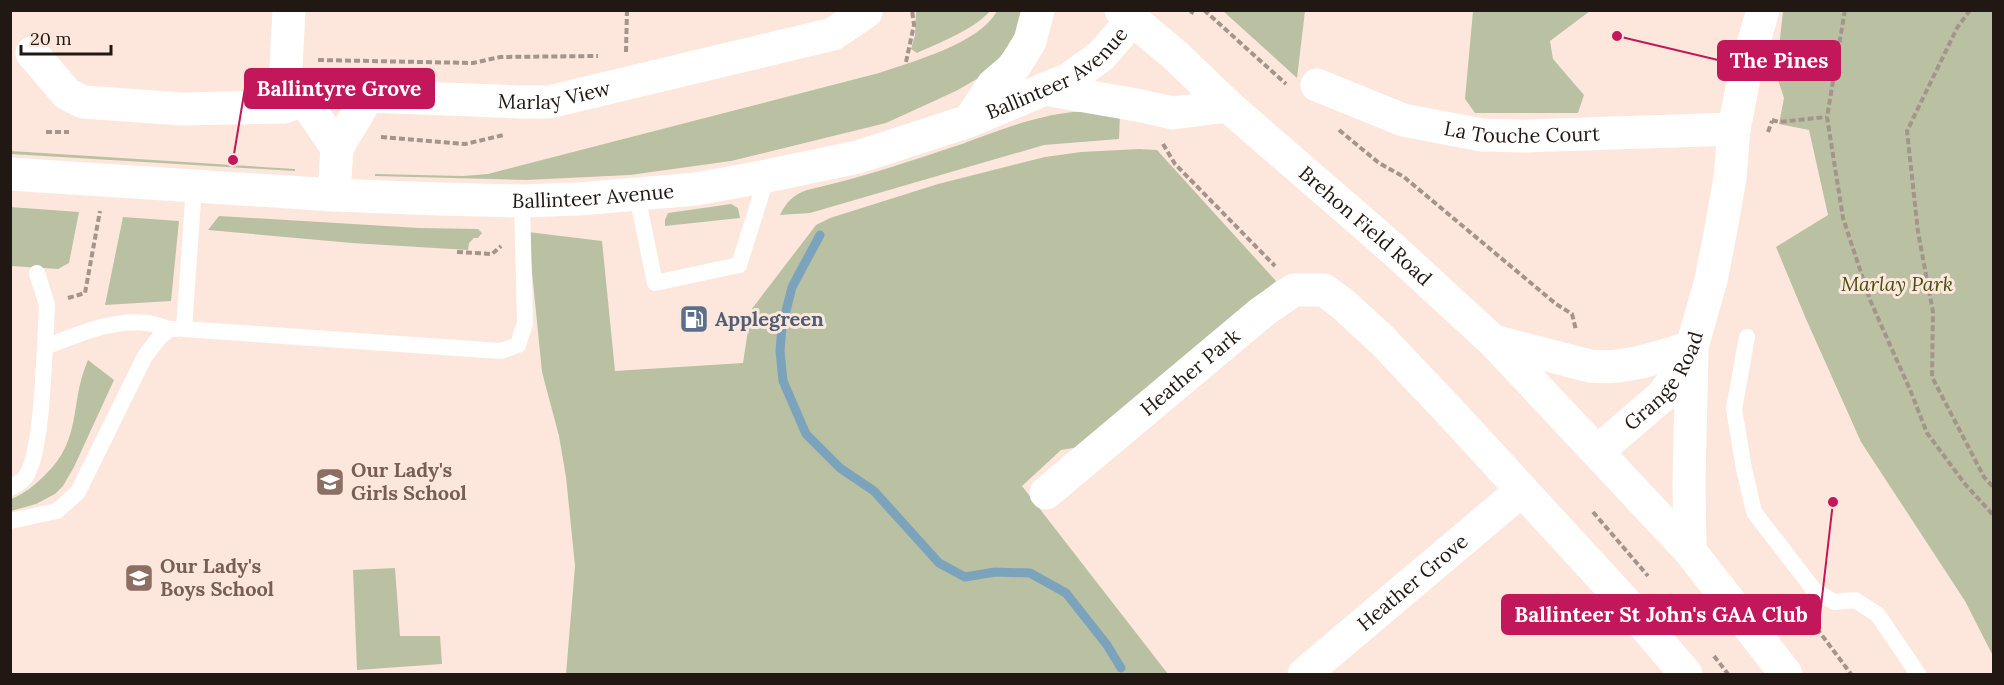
<svg xmlns="http://www.w3.org/2000/svg" width="2004" height="685" font-family="Lora,serif">
<style>
.green{fill:#bac1a2}
.lines{fill:none;stroke-linecap:round;stroke-linejoin:round}
.stream{stroke:#7ca3bc;stroke-width:9}
.path{stroke:#a4948b;stroke-width:4;stroke-dasharray:6 3;stroke-linecap:butt}
.lane{stroke:#fff;stroke-width:16}
.street{stroke:#fff;stroke-width:33}
.secondary{stroke:#fff;stroke-width:33}
.labels{text-anchor:middle;stroke-width:6;stroke-linejoin:round;paint-order:stroke}
.street-label{font-size:20px;fill:#211813;stroke:#fde7dc}
.park-label{font-size:20px;font-style:italic;fill:#45500f;stroke:#fde7dc}
.service-label{font-size:20px;font-weight:bold;fill:#4e5e75;stroke:#fde7dc;text-anchor:start}
.education-label{font-size:20px;font-weight:bold;fill:#785e54;stroke:#fde7dc;text-anchor:start}
.leader{fill:none;stroke:#c2185b;stroke-width:2}
.callout-dot{fill:#c2185b;stroke:#fde7dc;stroke-width:2}
.callout{fill:#c2185b;stroke:#c2185b;stroke-width:2}
.callout-label{font-size:21px;text-anchor:middle;font-weight:bold;fill:#fff}
</style>
<rect width="100%" height="100%" fill="#fde7dc"/>
<g class="green">
<path d="M 916,11 L 990,11 C 975,29 939,43 917,53 L 911,49 L 915,35 Z"/>
<path d="M 997,11 L 1022,11 L 1020,25 L 1011,43 L 996,62 L 982,76 L 956,91 L 886,123 L 731,161 L 630,175 L 526,180 L 375,176 L 375,174 L 463,176 L 488,174 L 879,73 C 913,61 979,44 997,11 Z"/>
<path d="M 1223,11 L 1305,11 L 1297,78 Z"/>
<path d="M 1473,11 L 1590,11 L 1550,41 L 1553,59 L 1584,95 L 1578,113 L 1475,113 L 1465,99 Z"/>
<path d="M 1783,11 L 1993,11 L 1993,656 L 1965,601 L 1861,442 L 1806,319 L 1776,247 L 1828,215 L 1809,130 L 1779,124 L 1784,98 L 1776,74 Z"/>
<path d="M 1073,112 L 1100,112 L 1120,115 L 1119,139 L 1044,145 L 810,213 L 780,215 C 787,201 793,195 807,190 C 860,178 911,161 962,144 C 998,131 1034,116 1073,112 Z"/>
<path d="M 1139,149 L 1157,150 L 1276,281 L 1079,447 L 1061,450 L 1022,486 L 1168,674 L 566,674 L 575,566 L 566,477 L 559,436 L 542,372 L 528,232 L 602,241 L 615,371 L 743,363 L 751,310 L 816,225 L 830,218 L 938,184 L 1045,157 L 1081,152 Z"/>
<path d="M 11,151 L 295,169 L 295,171 L 11,154 Z"/>
<path d="M 731,204 L 738,208 L 740,218 L 665,226 L 665,220 L 668,213 Z"/>
<path d="M 10,207 L 79,212 L 69,263 L 58,269 L 11,266 Z"/>
<path d="M 219,216 L 419,228 L 478,229 L 482,233 L 478,238 L 474,238 L 469,243 L 468,250 L 352,243 L 208,230 Z"/>
<path d="M 123,217 L 179,221 L 171,301 L 105,305 Z"/>
<path d="M 88,360 L 114,380 L 74,467 L 63,486 L 55,494 L 36,504 L 11,511 L 11,499 C 24,494 35,485 45,475 C 83,439 69,403 88,360 Z"/>
<path d="M 395,568 L 400,636 L 440,636 L 442,664 L 357,670 L 353,570 Z"/>
</g>
<g class="lines">
<path class="stream" d="M 820,235 L 792,287 L 782,327 L 780,351 L 783,381 L 806,434 L 840,468 L 874,491 L 939,563 L 965,577 L 995,572 L 1030,573 L 1066,593 L 1107,645 L 1121,668"/>
<g class="path">
<path d="M 1204,10 L 1286,84"/>
<path d="M 1845,10 L 1827,117 L 1843,218 L 1870,300 L 1911,392 L 1927,433 L 1965,484 L 1994,516"/>
<path d="M 1970,10 L 1957,28 L 1907,131 L 1918,232 L 1933,312 L 1932,377 L 1984,477 L 1994,488"/>
<path d="M 1191,14 L 1193,10"/>
<path d="M 626,52 L 627,10"/>
<path d="M 318,60 L 473,63 L 500,57 L 598,56"/>
<path d="M 906,62 L 914,25 L 912,10"/>
<path d="M 1772,120 L 1779,122 L 1826,117"/>
<path d="M 1339,130 L 1379,163 L 1404,177 L 1556,304 L 1572,314 L 1576,330"/>
<path d="M 46,132 L 69,132"/>
<path d="M 1768,132 L 1772,121"/>
<path d="M 381,137 L 465,144 L 504,135"/>
<path d="M 1163,144 L 1175,164 L 1275,266"/>
<path d="M 457,252 L 492,254 L 501,246"/>
<path d="M 68,298 L 85,293 L 100,211"/>
<path d="M 1593,512 L 1648,576"/>
<path d="M 1806,614 L 1851,674"/>
<path d="M 1714,656 L 1728,674"/>
</g>
<g class="lane">
<path d="M 194,186 L 184,329 L 501,351 L 518,345 L 525,323 L 522,201"/>
<path d="M 637,195 L 655,283 L 739,265 L 767,176"/>
<path d="M 37,273 L 47,305 L 45,347"/>
<path d="M 1747,337 L 1734,409 L 1744,469 L 1754,512 L 1814,590 L 1834,602 L 1855,600 L 1878,615 L 1918,674"/>
<path d="M 10,488 C 14,486 19,483 23,480 C 41,463 43,375 45,347 C 75,336 114,318 147,323 C 155,324 163,327 170,329"/>
<path d="M 10,521 L 57,511 L 78,492 L 145,356 L 159,338 L 170,329 L 177,329"/>
</g>
<g class="street">
<path id="s1" d="M 32,53 L 67,94 L 83,102 L 182,109 L 284,107 L 304,100 L 337,148 L 368,96 L 520,102 L 549,102 L 833,34 L 866,12"/>
<path id="s2" d="M 1317,85 L 1403,120 L 1482,135 L 1524,136 L 1734,129"/>
<path d="M 284,107 L 289,10"/>
<path d="M 334,195 L 337,148"/>
<path id="s3" d="M 1046,493 L 1262,312 L 1294,290 L 1324,290 L 1344,305 L 1382,340 L 1453,415 L 1622,599 L 1686,674"/>
<path id="s4" d="M 1304,674 L 1522,490"/>
</g>
<g class="secondary">
<path id="s5" d="M 1121,10 L 1175,55 L 1228,106 L 1393,249 L 1493,341 L 1690,551 L 1786,674"/>
<path d="M 1044,89 L 1137,105 L 1173,113 L 1228,106"/>
<path d="M 969,121 L 993,85 L 1014,67 L 1030,41 L 1038,10"/>
<path id="s6" d="M 10,174 L 334,195 L 439,199 L 522,201 L 579,199 L 696,189 L 767,176 L 858,157 L 969,121 L 1069,79 L 1101,56 L 1133,19"/>
<path d="M 1493,341 L 1590,366 C 1625,370 1658,357 1692,347"/>
<path id="s7" d="M 1598,451 L 1661,397 L 1679,374 L 1692,347 L 1711,280 L 1721,229 L 1730,178 L 1734,129 L 1745,73 L 1763,10"/>
<path d="M 1690,551 L 1689,480 L 1692,352"/>
</g>
</g>
<defs>
<g id="fuel-square" transform="scale(1.5)"><rect x="-9" y="-9" width="18" height="18" rx="4" fill="#5c6f8a" stroke="#fde7dc"/><path d="M-5.5-6h7V0h2V4h1.3V-2.5L3-4.5l.8-.8L6-3V5H2.5V1h-1V6h-7ZM-4.2-4.7v3.2H.2V-4.7Z" fill="#fff"/></g>
<g id="school-square" transform="scale(1.5)"><rect x="-9" y="-9" width="18" height="18" rx="4" fill="#8d6e63" stroke="#fde7dc"/><path d="M0-5L7-2L0 1L-7-2ZM-4 1L0 2.5L4 1V4Q0 6-4 4Z" fill="#fff"/></g>
</defs>
<g fill-rule="evenodd">
<use href="#fuel-square" x="694" y="319"/>
<use href="#school-square" x="330" y="482"/>
<use href="#school-square" x="139" y="578"/>
</g>
<g class="labels">
<g class="street-label">
<text dy="7" stroke="none"><textPath href="#s6" startOffset="1070">Ballinteer Avenue</textPath></text>
<text dy="7" stroke="none"><textPath href="#s1" startOffset="600">Marlay View</textPath></text>
<text dy="7" stroke="none"><textPath href="#s2" startOffset="213">La Touche Court</textPath></text>
<text dy="7" stroke="none"><textPath href="#s6" startOffset="584">Ballinteer Avenue</textPath></text>
<text dy="7" stroke="none"><textPath href="#s5" startOffset="326">Brehon Field Road</textPath></text>
<text dy="7" stroke="none"><textPath href="#s3" startOffset="188">Heather Park</textPath></text>
<text dy="7" stroke="none"><textPath href="#s7" startOffset="98">Grange Road</textPath></text>
<text dy="7" stroke="none"><textPath href="#s4" startOffset="142">Heather Grove</textPath></text>
</g>
<g class="park-label">
<text x="1897" y="291">Marlay Park</text>
</g>
<g class="service-label">
<text x="715" y="326">Applegreen</text>
</g>
<g class="education-label">
<text x="351" y="477">Our Lady's<tspan x="351" dy="23">Girls School</tspan></text>
<text x="160" y="573">Our Lady's<tspan x="160" dy="23">Boys School</tspan></text>
</g>
</g>
<path class="leader" d="M1617 36L1718 60M233 160L245 88M1833 502L1820 615"/>
<g class="callout-dot">
<circle cx="1617" cy="36" r="6"/>
<circle cx="233" cy="160" r="6"/>
<circle cx="1833" cy="502" r="6"/>
</g>
<g class="callout">
<rect x="1718" y="41" width="122" height="39" rx="6"/>
<rect x="245" y="69" width="189" height="39" rx="6"/>
<rect x="1502" y="595" width="318" height="39" rx="6"/>
</g>
<g class="callout-label">
<text x="1779" y="68">The Pines</text>
<text x="339" y="96">Ballintyre Grove</text>
<text x="1661" y="622">Ballinteer St John's GAA Club</text>
</g>
<rect width="2004" height="685" fill="none" stroke="#211813" stroke-width="24"/>
<path d="M21 45v9h90v-9" fill="none" stroke="#211813" stroke-width="3"/>
<text x="30" y="45" font-size="18" fill="#211813" stroke="#fde7dc" stroke-width="4.5" paint-order="stroke">20 m</text>
</svg>
